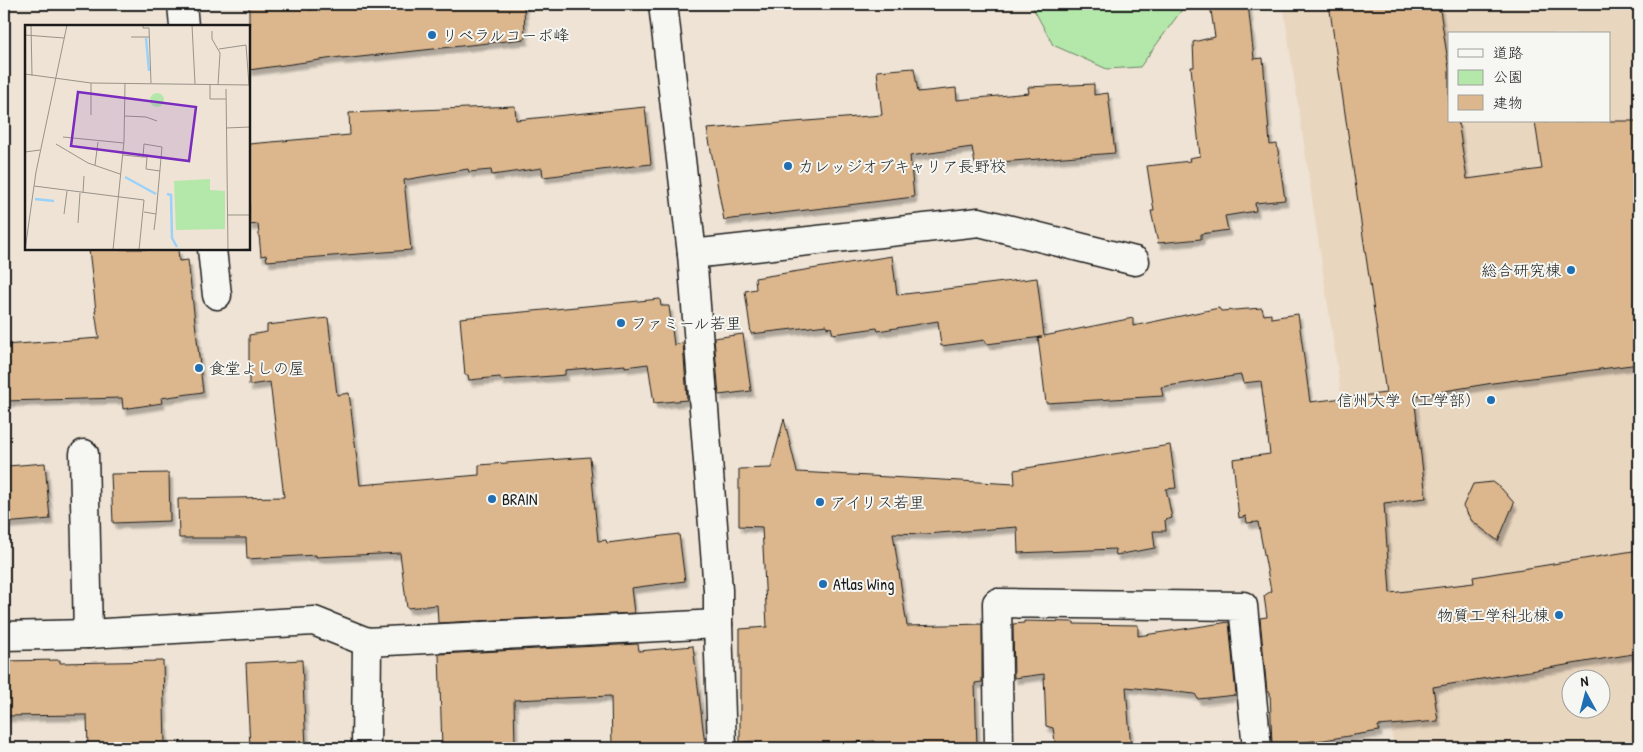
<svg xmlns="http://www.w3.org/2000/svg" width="1643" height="752" font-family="'Patrick Hand','Klee One',sans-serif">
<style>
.built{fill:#e9d6bf;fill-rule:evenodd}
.green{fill:#b3e8aa;stroke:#688263}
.building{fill:#dcb78d;stroke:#1c1c1c;filter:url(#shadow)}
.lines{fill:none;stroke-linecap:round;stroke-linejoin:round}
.street-casing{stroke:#1c1c1c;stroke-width:31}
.street{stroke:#f6f6f2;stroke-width:28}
.poi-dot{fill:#1f6fb2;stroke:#f6f6f2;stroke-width:2}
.labels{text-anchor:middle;stroke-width:4;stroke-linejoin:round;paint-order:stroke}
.poi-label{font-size:16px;fill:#1c1c1c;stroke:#f6f6f2;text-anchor:start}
.inset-river{fill:none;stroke:#9bd2fa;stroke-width:2.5}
.inset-road{fill:none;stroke:#9a938a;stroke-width:1}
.view{fill:#7b2cbf;fill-opacity:0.15;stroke:#7b2cbf;stroke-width:2.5}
.inset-edge{fill:none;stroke:#1c1c1c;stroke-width:2.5}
</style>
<defs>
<filter id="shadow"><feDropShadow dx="3" dy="5.5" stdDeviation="1" flood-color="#0004"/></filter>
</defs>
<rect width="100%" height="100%" fill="#eee3d4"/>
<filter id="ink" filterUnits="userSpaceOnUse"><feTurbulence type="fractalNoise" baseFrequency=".02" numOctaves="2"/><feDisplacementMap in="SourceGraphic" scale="10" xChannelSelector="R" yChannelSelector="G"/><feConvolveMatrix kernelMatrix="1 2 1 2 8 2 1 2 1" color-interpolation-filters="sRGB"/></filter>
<g filter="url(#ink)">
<path class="built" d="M 1283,4 L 1639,4 L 1639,748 L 1394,748 ZM 1449,34 L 1609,34 L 1609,121 L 1449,121 ZM 1570,680 L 1600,680 L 1600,710 L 1570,710 Z"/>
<path class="green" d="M 1031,4 L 1186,4 L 1140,67 L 1107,69 L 1053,45 Z"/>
<g class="building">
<path d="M 249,4 L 308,4 L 309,10 L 365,4 L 524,4 L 525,39 L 342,59 L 341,57 L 249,70 Z"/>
<path d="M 1210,4 L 1248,4 L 1254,59 L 1263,58 L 1270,145 L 1277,144 L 1285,200 L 1255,203 L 1256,211 L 1225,216 L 1228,230 L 1201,234 L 1201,239 L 1158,243 L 1151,211 L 1154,211 L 1147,166 L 1190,161 L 1189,158 L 1200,156 L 1191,67 L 1194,67 L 1193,42 L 1215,37 Z"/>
<path d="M 1329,4 L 1439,4 L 1449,68 L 1449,121 L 1458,121 L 1467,179 L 1542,169 L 1535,121 L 1639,121 L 1639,364 L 1493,383 L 1414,396 L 1426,498 L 1384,503 L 1390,593 L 1474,583 L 1473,577 L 1639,550 L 1639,653 L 1433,687 L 1438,721 L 1378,726 L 1379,731 L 1324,740 L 1272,745 L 1270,692 L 1267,692 L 1260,618 L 1267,617 L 1264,596 L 1271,591 L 1258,522 L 1247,523 L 1246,516 L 1239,518 L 1233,459 L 1270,454 L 1261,381 L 1243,383 L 1241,375 L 1161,387 L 1163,396 L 1046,403 L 1038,337 L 1042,337 L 987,344 L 985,340 L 941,346 L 938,321 L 878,331 L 877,328 L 833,334 L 831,327 L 827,328 L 827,325 L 751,334 L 745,291 L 756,289 L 755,278 L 892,256 L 897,295 L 1037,278 L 1044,336 L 1133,318 L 1133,326 L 1219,308 L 1221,311 L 1262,308 L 1264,315 L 1271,314 L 1271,318 L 1298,314 L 1310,402 L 1386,393 Z"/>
<path d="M 914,68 L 918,92 L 956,88 L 957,100 L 1029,93 L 1028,87 L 1094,84 L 1094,95 L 1108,93 L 1115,153 L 975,164 L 972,147 L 910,156 L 914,197 L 724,220 L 707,129 L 882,115 L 877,71 Z"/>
<path d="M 515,106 L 516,120 L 645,107 L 651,164 L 543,177 L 542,168 L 492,175 L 491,170 L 469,172 L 468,169 L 404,180 L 411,250 L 267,261 L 266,255 L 261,256 L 258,224 L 249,225 L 249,144 L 350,135 L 349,113 Z"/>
<path d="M 89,249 L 178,249 L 179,261 L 188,260 L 203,392 L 161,398 L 162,403 L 123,409 L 122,398 L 4,401 L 4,345 L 99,338 L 95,311 L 96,311 Z"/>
<path d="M 660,299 L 661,306 L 669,306 L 674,345 L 683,343 L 687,400 L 654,403 L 648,364 L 625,367 L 625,365 L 565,370 L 565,375 L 501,380 L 500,377 L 469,380 L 468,375 L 465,375 L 460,318 Z"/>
<path d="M 328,318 L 337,395 L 349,393 L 360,485 L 479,475 L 479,465 L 590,457 L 598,541 L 606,540 L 607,543 L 679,534 L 685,581 L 631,588 L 634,613 L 438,623 L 437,605 L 407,608 L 400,553 L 316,557 L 316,555 L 247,559 L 246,538 L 179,538 L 178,499 L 284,497 L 270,382 L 249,385 L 249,335 L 267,332 L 267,325 Z"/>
<path d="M 743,334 L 751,391 L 719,395 L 714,338 Z"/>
<path d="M 784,419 L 797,472 L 1015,484 L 1014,470 L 1170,445 L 1176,488 L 1166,489 L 1172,518 L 1165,520 L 1166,531 L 1153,531 L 1155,548 L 1116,555 L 1115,549 L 1018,553 L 1017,527 L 926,534 L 893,533 L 907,626 L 982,624 L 982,682 L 975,683 L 977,748 L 875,748 L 874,741 L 757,746 L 756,741 L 740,742 L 740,629 L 767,627 L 762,527 L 739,526 L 739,469 L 771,468 Z"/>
<path d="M 45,463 L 50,519 L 4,523 L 4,476 L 8,475 L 8,466 Z"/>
<path d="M 169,473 L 170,521 L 113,523 L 111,474 Z"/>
<path d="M 1493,482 L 1501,488 L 1514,503 L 1498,541 L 1472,521 L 1463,506 L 1473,484 Z"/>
<path d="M 1024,621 L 1074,622 L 1074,624 L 1138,625 L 1138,636 L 1229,622 L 1236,695 L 1198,699 L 1195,694 L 1126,687 L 1131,748 L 1084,748 L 1084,747 L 1056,748 L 1053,728 L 1046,726 L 1044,674 L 1014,678 L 1013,624 L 1024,623 Z"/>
<path d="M 638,644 L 639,651 L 693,646 L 705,745 L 698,745 L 698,748 L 612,748 L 611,696 L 514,700 L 515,748 L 442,748 L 439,654 Z"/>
<path d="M 60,660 L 60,663 L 163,661 L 165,748 L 88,748 L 87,715 L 4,716 L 4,661 Z"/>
<path d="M 302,660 L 306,748 L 250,748 L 246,663 Z"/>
</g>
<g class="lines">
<g class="street-casing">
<g id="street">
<path d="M 182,4 L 184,26"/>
<path d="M 663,4 L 692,254 L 718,590 L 718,624 L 722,748"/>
<path d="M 212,249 L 217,295"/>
<path d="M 692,254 L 979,222 L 1135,261"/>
<path d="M 84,454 L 88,634"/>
<path d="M 4,636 L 88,634 L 314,621 L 367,642 L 718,624"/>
<path d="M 366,748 L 367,642"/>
<path d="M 999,748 L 997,603 L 1243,606 L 1257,748"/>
</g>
</g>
<use href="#street" class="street"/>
</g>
</g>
<g class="poi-dot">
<circle cx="432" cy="35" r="5"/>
<circle cx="788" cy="166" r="5"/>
<circle cx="1571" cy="270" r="5"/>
<circle cx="621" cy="323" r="5"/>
<circle cx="199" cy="368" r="5"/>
<circle cx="1491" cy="400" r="5"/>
<circle cx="492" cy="499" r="5"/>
<circle cx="820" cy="502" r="5"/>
<circle cx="823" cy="584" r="5"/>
<circle cx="1559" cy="615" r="5"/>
</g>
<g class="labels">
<g class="poi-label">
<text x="442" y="41">リベラルコーポ峰</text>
<text x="798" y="172">カレッジオブキャリア長野校</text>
<text x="1561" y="276" text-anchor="end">総合研究棟</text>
<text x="631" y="329">ファミール若里</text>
<text x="209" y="374">食堂よしの屋</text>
<text x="1481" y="406" text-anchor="end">信州大学（工学部）</text>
<text x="502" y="505">BRAIN</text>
<text x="830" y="508">アイリス若里</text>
<text x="833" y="590">Atlas Wing</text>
<text x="1549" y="621" text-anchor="end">物質工学科北棟</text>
</g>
</g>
<g transform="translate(25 25)">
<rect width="225" height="225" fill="#eee3d4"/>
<path d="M125 75a7 7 0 1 1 14 0a7 7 0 1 1-14 0ZM 185,154 L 185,165 L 200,166 L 200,204 L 151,205 L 149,156 Z" fill="#b3e8aa"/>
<path class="inset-river" d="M 121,13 L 124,46M 100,152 L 131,169M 142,169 L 146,170 L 147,213 L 152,222M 10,174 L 29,176"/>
<path class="inset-road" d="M 6,0 L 7,51M 118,0 L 118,3 L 124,3 L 126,58M 167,0 L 170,59M 187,6 L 187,14 L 195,28 L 193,60M 0,10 L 39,13M 106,12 L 124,12M 194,24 L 221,20 L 224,60M 0,49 L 66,58 L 225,60M 185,60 L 185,74 L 201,74M 201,64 L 203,225M 66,90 L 66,58M 100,91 L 121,92 L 132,96M 201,103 L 225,102M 38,112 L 99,118M 31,119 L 63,138 L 95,149M 0,127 L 15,125M 98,130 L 118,132 L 119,119 L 137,122 L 131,189 L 119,187M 118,132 L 122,132 L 121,144 L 135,146M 70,140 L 73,117M 9,161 L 119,175 L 114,225M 58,168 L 59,151M 39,189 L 42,166M 202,190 L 225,190M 53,198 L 55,168M 129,205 L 131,189M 0,225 L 11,147 L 42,0M 88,225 L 99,116 L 100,58M 205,225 L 225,224"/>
<path class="view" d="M 53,67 L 171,82 L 164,136 L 46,121 Z"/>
<rect width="225" height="225" class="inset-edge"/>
</g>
<rect width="1643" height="752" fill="none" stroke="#f6f6f2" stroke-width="20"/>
<rect x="10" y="10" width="1623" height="732" fill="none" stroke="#1c1c1c" stroke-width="2" filter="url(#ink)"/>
<rect x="1448" y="32" width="162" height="90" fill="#f6f6f2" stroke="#9f9f9c"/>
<rect x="1458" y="49" width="25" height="8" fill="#f6f6f2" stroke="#9f9f9c"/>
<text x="1493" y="58" font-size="15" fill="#1c1c1c">道路</text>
<rect x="1458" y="70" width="25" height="15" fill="#b3e8aa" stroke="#9f9f9c"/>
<text x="1493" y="82" font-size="15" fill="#1c1c1c">公園</text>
<rect x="1458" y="95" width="25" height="15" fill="#dcb78d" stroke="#9f9f9c"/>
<text x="1493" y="108" font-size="15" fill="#1c1c1c">建物</text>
<g transform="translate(1586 694) rotate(353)"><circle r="24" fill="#f6f6f2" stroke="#9f9f9c"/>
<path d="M0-4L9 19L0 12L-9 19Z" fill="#1f6fb2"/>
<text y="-8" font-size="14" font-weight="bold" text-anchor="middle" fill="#1c1c1c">N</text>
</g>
</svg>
